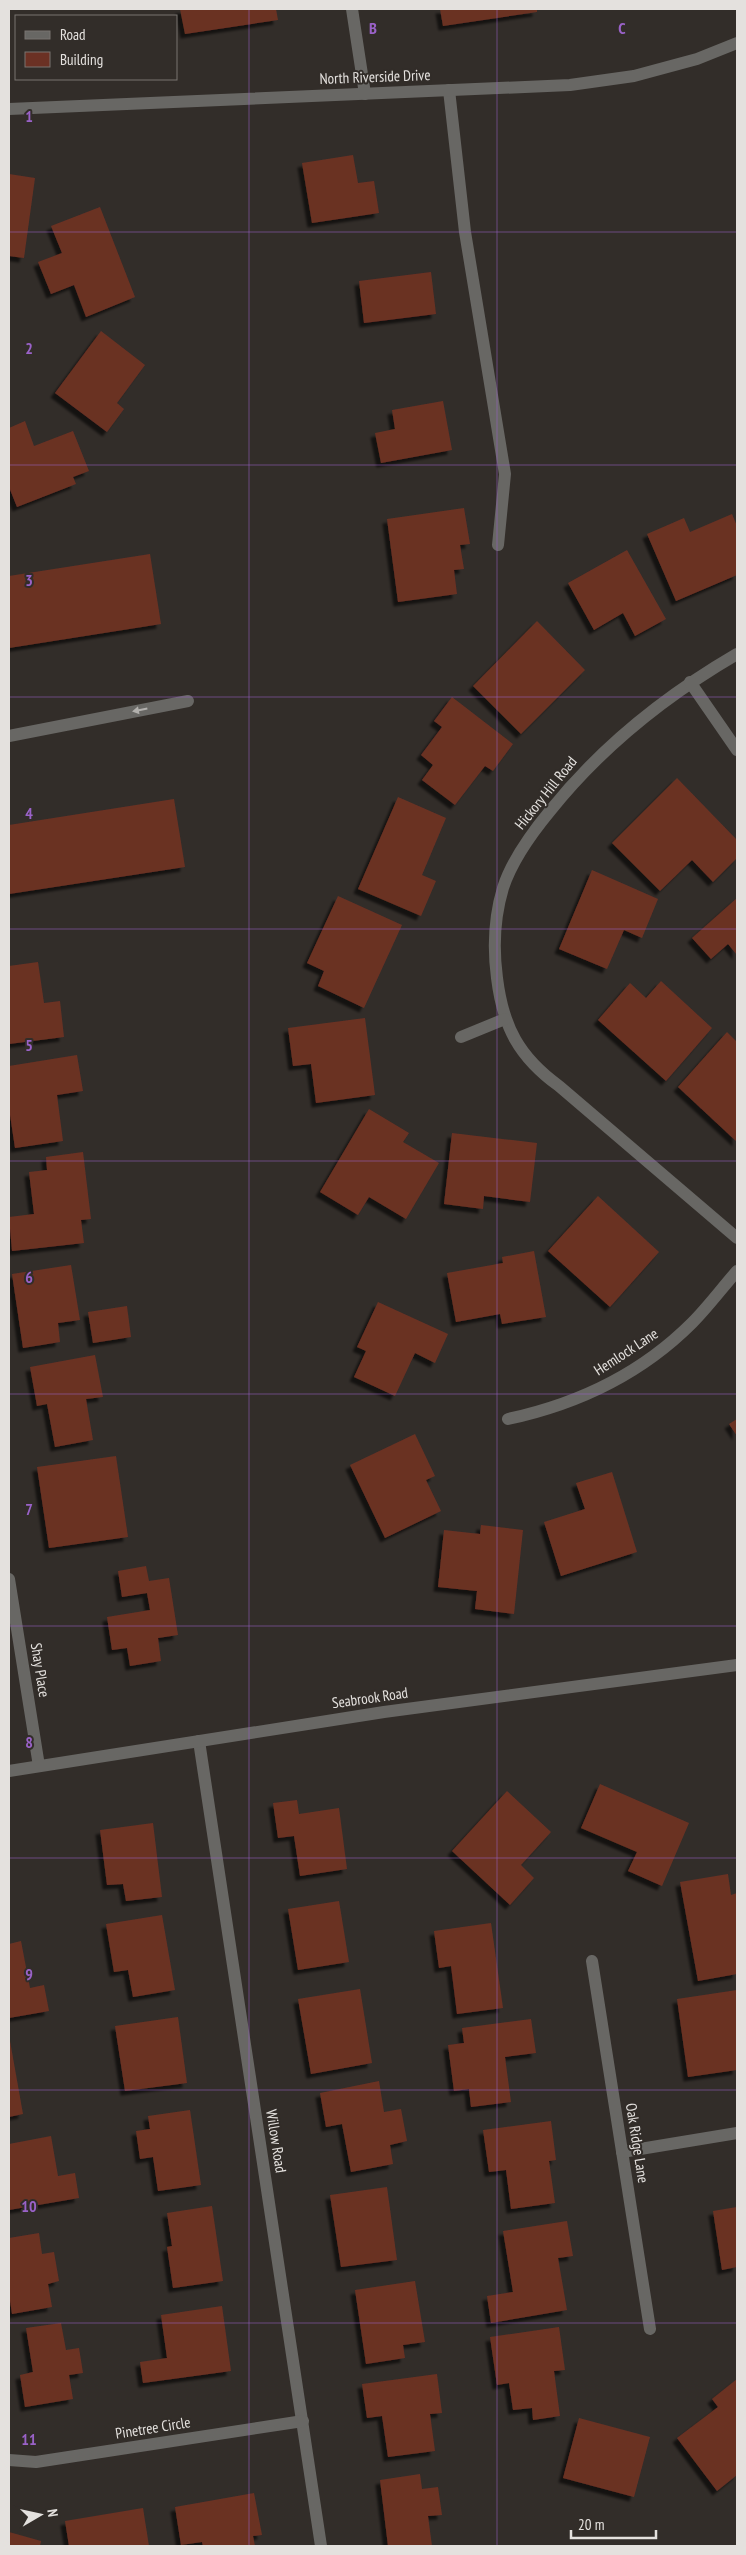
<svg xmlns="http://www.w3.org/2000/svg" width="746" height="2555" font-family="'PT Sans Narrow',sans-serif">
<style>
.building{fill:#6b3124;filter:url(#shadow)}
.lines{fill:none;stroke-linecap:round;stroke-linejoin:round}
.service{stroke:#686764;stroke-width:12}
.minor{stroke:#686764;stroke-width:12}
.tertiary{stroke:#686764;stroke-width:12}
.oneway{fill:#b2b0ad}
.grid{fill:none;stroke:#9a62c8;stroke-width:1;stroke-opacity:0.55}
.labels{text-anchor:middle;stroke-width:4;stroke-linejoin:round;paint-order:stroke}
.street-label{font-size:15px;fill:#e4e1de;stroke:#322d29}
.grid-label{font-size:16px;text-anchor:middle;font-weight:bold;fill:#9a62c8;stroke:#322d29;stroke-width:4;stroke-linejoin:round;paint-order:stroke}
</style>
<defs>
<filter id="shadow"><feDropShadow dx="-4.5" dy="4.5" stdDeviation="1" flood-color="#0009"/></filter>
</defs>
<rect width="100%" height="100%" fill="#322d29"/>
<g class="building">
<path d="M 180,9 L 276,9 L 278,20 L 185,34 Z"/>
<path d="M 440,9 L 537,9 L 537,12 L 443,26 Z"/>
<path d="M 353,155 L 358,183 L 374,181 L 379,213 L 312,223 L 302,163 Z"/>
<path d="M 9,174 L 35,178 L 24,258 L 9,256 Z"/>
<path d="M 100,207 L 135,297 L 86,317 L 74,285 L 51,294 L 38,262 L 62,253 L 51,226 Z"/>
<path d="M 431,272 L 436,314 L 364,323 L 359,281 Z"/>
<path d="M 101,331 L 145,365 L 117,403 L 124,409 L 107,432 L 55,393 Z"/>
<path d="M 443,401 L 452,450 L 381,463 L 375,433 L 395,429 L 392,410 Z"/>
<path d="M 25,421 L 34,446 L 73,431 L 89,471 L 73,477 L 76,484 L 17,507 L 9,487 L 9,428 Z"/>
<path d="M 464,508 L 470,544 L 460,545 L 464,569 L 454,570 L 457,594 L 398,602 L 387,519 Z"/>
<path d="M 732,514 L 737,526 L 737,575 L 676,601 L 647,534 L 684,518 L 690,532 Z"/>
<path d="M 627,550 L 666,619 L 635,636 L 623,613 L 594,630 L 568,583 Z"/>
<path d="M 150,554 L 161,624 L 9,648 L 9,576 Z"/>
<path d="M 537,621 L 585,670 L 521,734 L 473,686 Z"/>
<path d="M 452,697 L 513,744 L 493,771 L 485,766 L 455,805 L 422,780 L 433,765 L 421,755 L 442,727 L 434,721 Z"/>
<path d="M 677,778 L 737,840 L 737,858 L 713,882 L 692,860 L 660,891 L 612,843 Z"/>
<path d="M 398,797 L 446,818 L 422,875 L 436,881 L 421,916 L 358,889 Z"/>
<path d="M 174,799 L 185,867 L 9,894 L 9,825 Z"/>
<path d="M 592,870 L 658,899 L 642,938 L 624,930 L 607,969 L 559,949 Z"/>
<path d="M 338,896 L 402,925 L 364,1008 L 318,986 L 324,971 L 307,963 Z"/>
<path d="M 737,898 L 737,955 L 728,944 L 711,959 L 692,938 Z"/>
<path d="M 38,962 L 44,1003 L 60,1001 L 64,1037 L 9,1044 L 9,966 Z"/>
<path d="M 661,981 L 712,1028 L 666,1081 L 598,1020 L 630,983 L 646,998 Z"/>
<path d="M 365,1018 L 375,1095 L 316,1103 L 311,1064 L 293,1066 L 288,1028 Z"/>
<path d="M 727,1032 L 737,1042 L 737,1142 L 678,1087 Z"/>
<path d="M 77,1055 L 83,1091 L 57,1095 L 63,1141 L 15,1148 L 9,1108 L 9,1066 Z"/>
<path d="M 369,1109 L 409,1133 L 403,1142 L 439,1163 L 406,1219 L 369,1197 L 358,1215 L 320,1192 Z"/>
<path d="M 452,1133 L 537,1143 L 530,1202 L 484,1196 L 483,1209 L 444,1204 Z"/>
<path d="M 83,1152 L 91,1219 L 81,1220 L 84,1243 L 12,1251 L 9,1217 L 34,1214 L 29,1172 L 47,1170 L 46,1157 Z"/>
<path d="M 598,1196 L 659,1252 L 610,1307 L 548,1251 Z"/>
<path d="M 534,1251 L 546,1317 L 502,1324 L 500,1314 L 456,1322 L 447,1273 L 503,1263 L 502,1257 Z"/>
<path d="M 71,1265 L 80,1320 L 58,1323 L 60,1342 L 23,1348 L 12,1274 Z"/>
<path d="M 378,1302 L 448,1334 L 435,1363 L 415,1353 L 395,1396 L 354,1377 L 366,1351 L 357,1347 Z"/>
<path d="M 127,1306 L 131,1337 L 93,1343 L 88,1312 Z"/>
<path d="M 95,1355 L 103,1397 L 86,1399 L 93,1440 L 55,1447 L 47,1404 L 37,1406 L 30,1367 Z"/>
<path d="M 737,1419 L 737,1436 L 729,1424 Z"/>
<path d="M 415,1434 L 435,1476 L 426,1480 L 441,1511 L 385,1538 L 350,1465 Z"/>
<path d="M 116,1456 L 128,1537 L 49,1548 L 37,1467 Z"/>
<path d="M 612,1472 L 637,1552 L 561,1576 L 544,1522 L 585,1509 L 576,1483 Z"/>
<path d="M 481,1525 L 523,1530 L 514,1614 L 475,1609 L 477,1591 L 438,1587 L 444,1530 L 480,1534 Z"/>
<path d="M 146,1566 L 149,1581 L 169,1578 L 178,1635 L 158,1638 L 161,1661 L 130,1666 L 127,1648 L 112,1650 L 107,1617 L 150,1610 L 147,1593 L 122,1597 L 118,1571 Z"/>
<path d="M 600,1784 L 689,1823 L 662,1886 L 628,1871 L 637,1852 L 581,1828 Z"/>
<path d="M 507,1791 L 551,1832 L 521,1865 L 534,1878 L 510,1905 L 452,1851 Z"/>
<path d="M 297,1800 L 299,1814 L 339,1808 L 347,1869 L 300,1876 L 294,1836 L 278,1838 L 273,1803 Z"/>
<path d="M 153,1823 L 162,1897 L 126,1901 L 123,1884 L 107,1885 L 100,1830 Z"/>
<path d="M 728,1874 L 731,1895 L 737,1893 L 737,1974 L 698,1981 L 680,1882 Z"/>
<path d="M 339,1901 L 349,1962 L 298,1970 L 288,1909 Z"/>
<path d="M 162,1915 L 175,1990 L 133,1997 L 128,1970 L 114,1972 L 106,1924 Z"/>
<path d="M 491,1923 L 503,2008 L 457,2014 L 451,1966 L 439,1968 L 434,1931 Z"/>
<path d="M 21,1941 L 30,1988 L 44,1985 L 49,2011 L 9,2018 L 9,1944 Z"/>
<path d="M 360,1989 L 372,2063 L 311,2074 L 298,1999 Z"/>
<path d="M 737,1990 L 737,2070 L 688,2077 L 677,1999 Z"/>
<path d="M 178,2017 L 187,2083 L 125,2091 L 115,2026 Z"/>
<path d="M 531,2019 L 536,2053 L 505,2057 L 511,2102 L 471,2107 L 469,2089 L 454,2091 L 448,2045 L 464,2043 L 462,2028 Z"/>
<path d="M 10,2041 L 23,2114 L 9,2117 L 9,2042 Z"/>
<path d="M 379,2081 L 384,2112 L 401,2109 L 407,2141 L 390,2145 L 393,2164 L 351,2172 L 342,2124 L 326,2127 L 320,2093 Z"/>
<path d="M 190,2110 L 201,2185 L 158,2191 L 153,2157 L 140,2159 L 136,2131 L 150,2129 L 148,2116 Z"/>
<path d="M 551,2121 L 556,2160 L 549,2161 L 555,2203 L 511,2209 L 506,2170 L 489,2172 L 483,2130 Z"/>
<path d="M 51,2136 L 58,2176 L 75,2173 L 79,2198 L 9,2210 L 9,2144 Z"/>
<path d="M 387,2187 L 397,2260 L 341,2267 L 330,2195 Z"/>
<path d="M 212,2206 L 223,2281 L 173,2288 L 167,2247 L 172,2246 L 167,2213 Z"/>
<path d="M 737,2207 L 737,2267 L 722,2270 L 713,2211 Z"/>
<path d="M 567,2221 L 573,2256 L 558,2258 L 567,2310 L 491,2323 L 487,2296 L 513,2292 L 503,2231 Z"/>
<path d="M 39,2233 L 42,2254 L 54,2252 L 59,2281 L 48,2284 L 52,2307 L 12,2314 L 9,2294 L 9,2238 Z"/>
<path d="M 415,2281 L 425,2342 L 403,2345 L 405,2358 L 366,2364 L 355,2290 Z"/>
<path d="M 222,2306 L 231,2371 L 143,2383 L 140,2362 L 167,2358 L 161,2315 Z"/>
<path d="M 61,2323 L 66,2350 L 79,2348 L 83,2373 L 69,2375 L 73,2399 L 25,2407 L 20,2375 L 33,2372 L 26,2328 Z"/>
<path d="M 559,2327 L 565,2370 L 554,2371 L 560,2416 L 533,2420 L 532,2408 L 513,2410 L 509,2383 L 497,2385 L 490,2337 Z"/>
<path d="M 437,2374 L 442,2413 L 430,2414 L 435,2451 L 388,2457 L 382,2416 L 367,2418 L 362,2384 Z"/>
<path d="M 737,2379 L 737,2475 L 717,2491 L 677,2438 L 718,2407 L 712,2399 Z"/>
<path d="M 579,2418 L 650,2437 L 634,2497 L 563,2478 Z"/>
<path d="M 420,2474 L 422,2489 L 438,2487 L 442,2515 L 428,2516 L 432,2546 L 388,2546 L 380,2480 Z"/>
<path d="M 254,2493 L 262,2535 L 253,2536 L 255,2546 L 203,2546 L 202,2542 L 181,2545 L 175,2507 Z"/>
<path d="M 143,2508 L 149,2546 L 69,2546 L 65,2521 Z"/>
<path d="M 9,2532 L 41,2541 L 40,2546 L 9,2546 Z"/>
</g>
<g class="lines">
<g class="service">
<path d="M 449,90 L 465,232 L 505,474 L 498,545"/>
<path d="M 9,736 L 188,701"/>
</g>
<g class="minor">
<path d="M 352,9 L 365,94"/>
<path d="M 737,654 C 665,696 602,746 550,811 C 531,834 512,860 503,888 C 494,918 493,948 497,978 C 503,1027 519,1057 559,1086 L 737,1238"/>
<path d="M 690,682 L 737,750"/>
<path d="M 461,1037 L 505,1019"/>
<path d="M 508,1419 C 578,1404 641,1374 692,1323 C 708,1307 722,1288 737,1271"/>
<path d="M 9,1579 L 39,1766"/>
<path d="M 199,1741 L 321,2546"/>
<path d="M 9,1771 L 384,1712 L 737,1665"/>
<path d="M 592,1961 L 650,2329"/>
<path d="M 622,2152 L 737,2133"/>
<path d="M 9,2460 L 36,2462 L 303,2421"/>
</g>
<path class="tertiary" d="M 9,109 L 570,85 L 634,76 L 697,59 L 737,43"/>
</g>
<defs><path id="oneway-solid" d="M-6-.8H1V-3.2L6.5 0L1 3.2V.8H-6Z" transform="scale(1.25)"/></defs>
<use class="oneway" href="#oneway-solid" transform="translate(140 710) rotate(169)"/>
<path class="grid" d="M 249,9 L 249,2546M 497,9 L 497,2546M 9,232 L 737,232M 9,465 L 737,465M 9,697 L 737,697M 9,929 L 737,929M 9,1161 L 737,1161M 9,1394 L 737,1394M 9,1626 L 737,1626M 9,1858 L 737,1858M 9,2090 L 737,2090M 9,2323 L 737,2323"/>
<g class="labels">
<g class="street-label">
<text transform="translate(375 77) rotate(-2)" y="5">North Riverside Drive</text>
<text transform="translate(546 793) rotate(-51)" y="5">Hickory Hill Road</text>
<text transform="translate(626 1352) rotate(-33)" y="5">Hemlock Lane</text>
<text transform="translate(40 1670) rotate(81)" y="5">Shay Place</text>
<text transform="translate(370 1698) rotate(-8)" y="5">Seabrook Road</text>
<text transform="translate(276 2141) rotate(81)" y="5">Willow Road</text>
<text transform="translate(637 2143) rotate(81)" y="5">Oak Ridge Lane</text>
<text transform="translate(153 2428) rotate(-9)" y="5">Pinetree Circle</text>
</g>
</g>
<g class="grid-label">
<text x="373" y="34">B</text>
<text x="622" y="34">C</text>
<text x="29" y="122">1</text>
<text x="29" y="354">2</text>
<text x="29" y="586">3</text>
<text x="29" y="819">4</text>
<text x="29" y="1051">5</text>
<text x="29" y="1283">6</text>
<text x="29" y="1515">7</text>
<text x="29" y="1748">8</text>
<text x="29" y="1980">9</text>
<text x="29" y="2212">10</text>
<text x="29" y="2445">11</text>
</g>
<rect width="746" height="2555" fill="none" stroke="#e4e1de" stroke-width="20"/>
<rect x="15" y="15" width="162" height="65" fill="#322d29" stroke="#797571"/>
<rect x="25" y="31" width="25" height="8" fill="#686764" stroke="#797571"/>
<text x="60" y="40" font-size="15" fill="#e4e1de">Road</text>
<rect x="25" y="52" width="25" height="15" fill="#6b3124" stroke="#797571"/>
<text x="60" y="65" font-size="15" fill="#e4e1de">Building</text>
<g transform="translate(40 2515) rotate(81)" stroke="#322d29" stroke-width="4" paint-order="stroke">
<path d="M0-4L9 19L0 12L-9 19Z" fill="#e4e1de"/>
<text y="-8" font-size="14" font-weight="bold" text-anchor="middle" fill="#e4e1de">N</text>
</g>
<path d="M571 2530v8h85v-8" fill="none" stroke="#e4e1de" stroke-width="2.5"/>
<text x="578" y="2530" font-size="15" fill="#e4e1de" stroke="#322d29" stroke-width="4" paint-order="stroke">20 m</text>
</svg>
